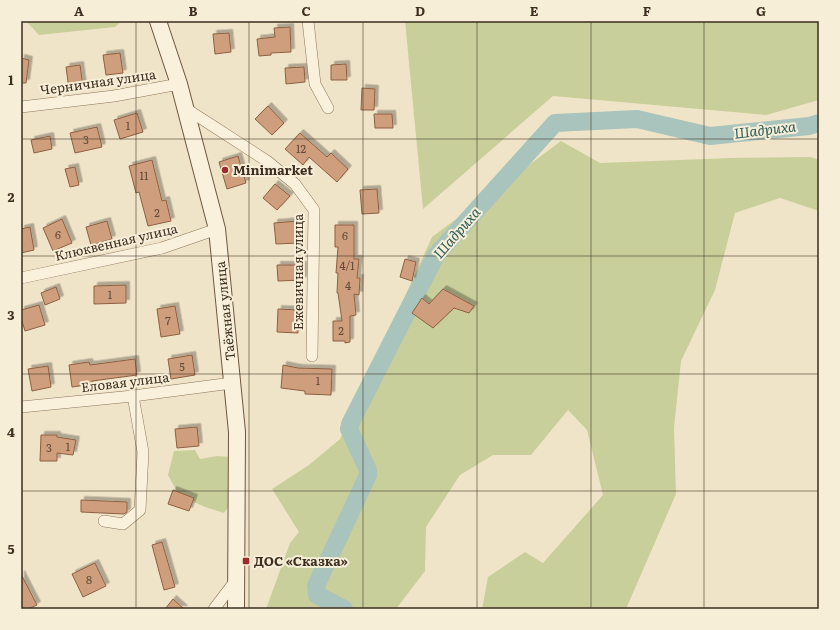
<svg xmlns="http://www.w3.org/2000/svg" width="840" height="630" font-family="Literata,serif">
<style>
.green{fill:#c9cf9b}
.lines{fill:none;stroke-linecap:round;stroke-linejoin:round}
.river{stroke:#a9c4bc;stroke-width:18}
.building{fill:#cf9f7d;stroke:#8d5f41;filter:url(#shadow)}
.street-casing{stroke:#8d765c;stroke-width:12}
.secondary-casing{stroke:#6f573f;stroke-width:18}
.street{stroke:#faf1dc;stroke-width:11}
.secondary{stroke:#faf1dc;stroke-width:16}
.grid{fill:none;stroke:#3d2e20;stroke-width:1;stroke-opacity:0.55}
.poi-dot{fill:#9e2a2b;stroke:#f7eed8;stroke-width:1.5}
.labels{text-anchor:middle;stroke-width:4;stroke-linejoin:round;paint-order:stroke}
.number-label{font-size:11px;fill:#624a37}
.street-label{font-size:13px;fill:#3d2e20;stroke:#f7eed8}
.poi-label{font-size:13px;font-weight:bold;fill:#3d2e20;stroke:#f7eed8;text-anchor:start}
.water-label{font-size:14px;font-style:italic;fill:#2f5d5a;stroke:#f7eed8}
.neatline{fill:none;stroke:#3d2e20;stroke-width:1.5}
.grid-label{font-size:13px;text-anchor:middle;font-weight:bold;fill:#3d2e20}
</style>
<defs>
<filter id="shadow"><feDropShadow dx="3.5" dy="-3.5" stdDeviation="0" flood-color="#0004"/></filter>
</defs>
<rect width="100%" height="100%" fill="#f0e4c8"/>
<g class="green">
<path d="M 26,21 L 122,21 L 115,27 L 39,35 Z"/>
<path d="M 405,21 L 819,21 L 819,100 L 766,115 L 553,96 L 423,209 Z"/>
<path d="M 561,141 L 600,163 L 732,158 L 811,157 L 819,160 L 819,211 L 780,198 L 735,213 L 715,290 L 681,361 L 674,428 L 676,494 L 626,609 L 482,609 L 488,577 L 525,552 L 543,563 L 603,495 L 587,430 L 568,410 L 531,455 L 493,455 L 460,475 L 426,527 L 425,571 L 396,609 L 266,609 L 290,543 L 299,532 L 272,489 L 309,465 L 340,439 L 432,237 Z"/>
<path d="M 195,450 L 200,459 L 217,456 L 232,457 L 233,501 L 224,513 L 205,507 L 179,495 L 168,475 L 174,451 Z"/>
</g>
<g class="lines">
<path class="river" d="M 344,609 L 317,595 L 316,586 L 368,475 L 368,470 L 349,429 L 350,424 L 436,255 L 555,123 L 637,119 L 710,136 L 809,126 L 819,123"/>
</g>
<g class="building">
<path d="M 290,27 L 291,52 L 271,53 L 271,55 L 259,56 L 257,39 L 275,37 L 274,28 Z"/>
<path d="M 229,33 L 231,52 L 215,54 L 213,34 Z"/>
<path d="M 120,53 L 123,73 L 106,75 L 103,55 Z"/>
<path d="M 21,58 L 29,60 L 26,83 L 21,83 Z"/>
<path d="M 346,64 L 347,80 L 331,80 L 331,65 Z"/>
<path d="M 80,65 L 83,87 L 69,89 L 66,67 Z"/>
<path d="M 304,67 L 305,82 L 286,84 L 285,68 Z"/>
<path d="M 362,88 L 375,89 L 374,110 L 361,110 Z"/>
<path d="M 268,106 L 284,123 L 272,135 L 255,119 Z"/>
<path d="M 137,113 L 143,132 L 120,139 L 114,120 Z"/>
<path d="M 374,114 L 392,114 L 393,128 L 375,128 Z"/>
<path d="M 97,127 L 102,147 L 75,153 L 70,133 Z"/>
<path d="M 300,133 L 327,157 L 331,153 L 348,169 L 337,182 L 309,157 L 303,165 L 285,149 Z"/>
<path d="M 50,136 L 52,149 L 34,153 L 31,140 Z"/>
<path d="M 238,156 L 246,183 L 227,189 L 219,162 Z"/>
<path d="M 152,160 L 162,201 L 166,200 L 171,221 L 148,226 L 139,192 L 136,193 L 129,166 Z"/>
<path d="M 75,167 L 79,185 L 70,187 L 65,169 Z"/>
<path d="M 275,184 L 290,196 L 277,210 L 263,198 Z"/>
<path d="M 377,189 L 379,213 L 362,214 L 360,190 Z"/>
<path d="M 62,219 L 72,243 L 53,251 L 43,228 Z"/>
<path d="M 107,221 L 112,239 L 91,245 L 86,227 Z"/>
<path d="M 298,221 L 299,243 L 276,244 L 274,223 Z"/>
<path d="M 335,225 L 354,225 L 354,259 L 359,259 L 357,278 L 360,278 L 359,295 L 354,294 L 356,315 L 350,316 L 350,342 L 345,343 L 345,341 L 333,341 L 333,321 L 342,321 L 338,293 L 337,293 L 338,273 L 336,273 L 338,247 L 335,247 Z"/>
<path d="M 30,227 L 34,250 L 21,253 L 21,229 Z"/>
<path d="M 405,259 L 416,262 L 412,281 L 400,277 Z"/>
<path d="M 277,265 L 303,265 L 303,280 L 278,281 Z"/>
<path d="M 126,285 L 126,303 L 94,304 L 94,286 Z"/>
<path d="M 56,287 L 60,299 L 45,305 L 41,293 Z"/>
<path d="M 443,289 L 474,306 L 469,313 L 454,308 L 433,328 L 412,313 L 422,298 L 429,304 Z"/>
<path d="M 39,305 L 45,325 L 25,331 L 21,318 L 21,310 Z"/>
<path d="M 175,306 L 180,334 L 161,337 L 157,309 Z"/>
<path d="M 278,309 L 299,310 L 298,333 L 277,332 Z"/>
<path d="M 192,355 L 195,375 L 171,379 L 168,359 Z"/>
<path d="M 135,359 L 137,375 L 92,381 L 93,384 L 72,387 L 69,365 L 89,362 L 90,365 Z"/>
<path d="M 283,365 L 298,368 L 332,369 L 331,395 L 305,394 L 305,391 L 281,388 Z"/>
<path d="M 48,366 L 51,387 L 32,391 L 28,369 Z"/>
<path d="M 197,427 L 199,446 L 177,448 L 175,429 Z"/>
<path d="M 41,435 L 57,435 L 57,437 L 76,440 L 73,455 L 57,453 L 57,461 L 40,461 Z"/>
<path d="M 173,490 L 194,498 L 189,511 L 168,504 Z"/>
<path d="M 81,500 L 127,502 L 127,512 L 124,514 L 81,512 Z"/>
<path d="M 162,542 L 175,587 L 164,590 L 152,545 Z"/>
<path d="M 95,563 L 106,586 L 83,597 L 72,574 Z"/>
<path d="M 21,574 L 37,605 L 28,609 L 21,609 Z"/>
<path d="M 173,599 L 184,609 L 165,609 Z"/>
</g>
<g class="lines">
<g class="street-casing">
<g id="street">
<path d="M 308,21 L 315,84 L 328,108"/>
<path d="M 21,107 L 114,96 L 179,84"/>
<path d="M 185,108 L 267,161 L 295,184 L 314,210 L 312,356"/>
<path d="M 21,278 L 162,248 L 217,229"/>
<path d="M 21,407 L 133,396 L 232,383"/>
<path d="M 104,521 L 123,524 L 140,510 L 143,452 L 133,396"/>
<path d="M 214,609 L 236,580"/>
</g>
</g>
<g class="secondary-casing">
<path id="secondary" d="M 158,21 L 179,84 L 217,229 L 237,432 L 236,609"/>
</g>
<use href="#street" class="street"/>
<use href="#secondary" class="secondary"/>
</g>
<path class="grid" d="M 136,21 L 136,609M 249,21 L 249,609M 363,21 L 363,609M 477,21 L 477,609M 591,21 L 591,609M 704,21 L 704,609M 21,139 L 819,139M 21,256 L 819,256M 21,374 L 819,374M 21,491 L 819,491"/>
<g class="poi-dot">
<circle cx="225" cy="170" r="4"/>
<rect x="242" y="557" width="8" height="8" rx="2"/>
</g>
<g class="labels">
<g class="number-label">
<text x="128" y="130">1</text>
<text x="86" y="144">3</text>
<text x="301" y="153">12</text>
<text x="144" y="180">11</text>
<text x="157" y="217">2</text>
<text x="58" y="239">6</text>
<text x="345" y="240">6</text>
<text x="347" y="270">4/1</text>
<text x="348" y="290">4</text>
<text x="110" y="299">1</text>
<text x="168" y="325">7</text>
<text x="341" y="335">2</text>
<text x="182" y="371">5</text>
<text x="318" y="385">1</text>
<text x="68" y="451">1</text>
<text x="49" y="452">3</text>
<text x="89" y="584">8</text>
</g>
<g class="street-label">
<text transform="translate(98 82) rotate(-8)" y="5">Черничная улица</text>
<text transform="translate(116 242) rotate(-13)" y="5">Клюквенная улица</text>
<text transform="translate(298 272) rotate(-90)" y="5">Ежевичная улица</text>
<text transform="translate(225 311) rotate(-96)" y="5">Таёжная улица</text>
<text transform="translate(125 382) rotate(-7)" y="5">Еловая улица</text>
</g>
<g class="poi-label">
<text x="233" y="175">Minimarket</text>
<text x="254" y="566">ДОС «Сказка»</text>
</g>
<g class="water-label">
<text transform="translate(765 130) rotate(-7)" y="5">Шадриха</text>
<text transform="translate(457 233) rotate(-49)" y="5">Шадриха</text>
</g>
</g>
<rect width="840" height="630" fill="none" stroke="#f7eed8" stroke-width="44"/>
<rect x="22" y="22" width="796" height="586" class="neatline"/>
<g class="grid-label">
<text x="79" y="16">A</text>
<text x="193" y="16">B</text>
<text x="306" y="16">C</text>
<text x="420" y="16">D</text>
<text x="534" y="16">E</text>
<text x="647" y="16">F</text>
<text x="761" y="16">G</text>
<text x="11" y="85">1</text>
<text x="11" y="202">2</text>
<text x="11" y="320">3</text>
<text x="11" y="437">4</text>
<text x="11" y="554">5</text>
</g>
</svg>
